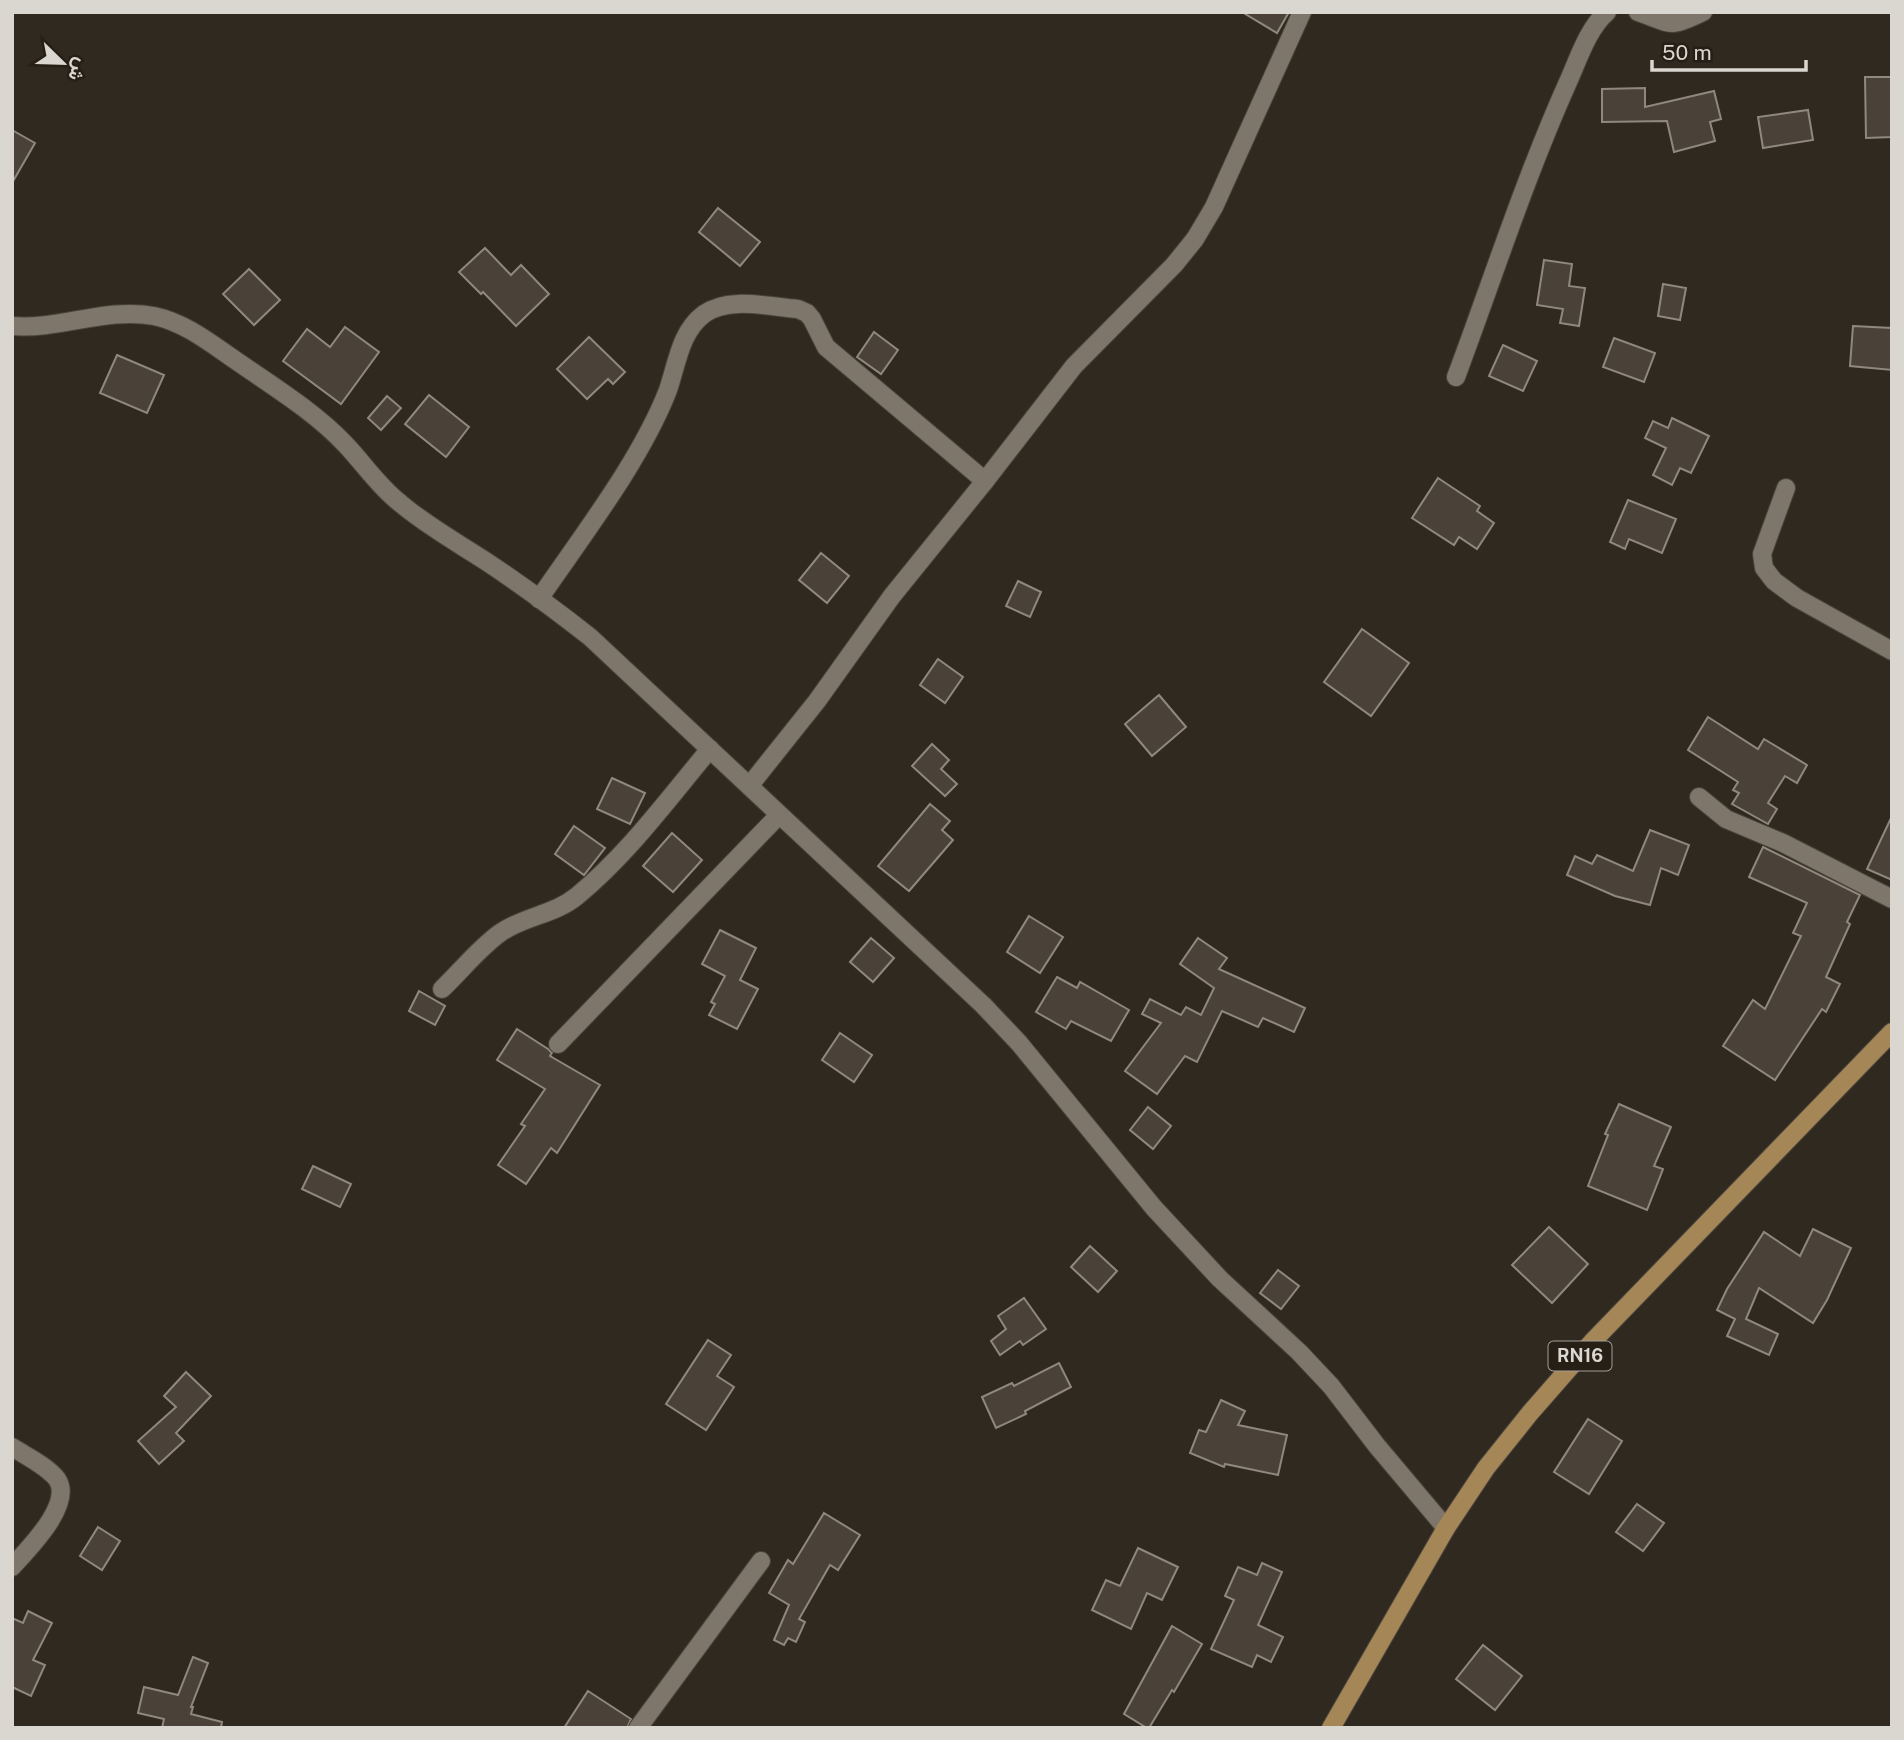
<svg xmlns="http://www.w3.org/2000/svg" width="1904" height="1740" font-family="'Public Sans',Vazirmatn,sans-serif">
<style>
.building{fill:#4a4238;stroke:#90887d;stroke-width:2}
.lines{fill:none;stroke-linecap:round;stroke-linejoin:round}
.minor-casing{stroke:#4a443c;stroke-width:20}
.major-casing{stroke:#4a443c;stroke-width:20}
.minor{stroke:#7e766b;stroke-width:18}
.major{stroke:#a58657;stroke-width:18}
.labels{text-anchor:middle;stroke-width:7;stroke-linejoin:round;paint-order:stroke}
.shield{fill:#251f16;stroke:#a49f98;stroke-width:2}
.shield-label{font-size:18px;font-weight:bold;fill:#dad6d0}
</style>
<rect width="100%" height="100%" fill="#2f291f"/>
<g class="building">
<path d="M 1242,12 L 1289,12 L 1277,33 Z"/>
<path d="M 1865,77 L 1892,77 L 1892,137 L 1866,138 Z"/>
<path d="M 1645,88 L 1645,107 L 1714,91 L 1721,119 L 1710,122 L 1715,141 L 1674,152 L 1667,121 L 1602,122 L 1602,89 Z"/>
<path d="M 1808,110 L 1813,140 L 1763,148 L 1758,117 Z"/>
<path d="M 12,130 L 35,143 L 12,183 Z"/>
<path d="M 718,208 L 760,242 L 740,266 L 699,232 Z"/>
<path d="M 485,248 L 511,275 L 521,265 L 549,294 L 516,326 L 483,292 L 481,294 L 459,272 Z"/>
<path d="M 1544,260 L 1572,264 L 1569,286 L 1585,288 L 1579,326 L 1560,323 L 1563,309 L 1537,305 Z"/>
<path d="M 249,269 L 280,300 L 254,325 L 223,294 Z"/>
<path d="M 1663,284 L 1686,288 L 1680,320 L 1658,316 Z"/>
<path d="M 1853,326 L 1892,328 L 1892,370 L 1850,366 Z"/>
<path d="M 345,327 L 379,352 L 341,404 L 283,361 L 307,329 L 330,347 Z"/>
<path d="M 874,332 L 898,350 L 881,374 L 857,357 Z"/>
<path d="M 589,337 L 625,372 L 613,384 L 608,379 L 587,399 L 557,369 Z"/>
<path d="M 1614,338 L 1655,353 L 1644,382 L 1603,367 Z"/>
<path d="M 1503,345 L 1537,361 L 1523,391 L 1489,376 Z"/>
<path d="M 117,355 L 164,375 L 147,413 L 100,393 Z"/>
<path d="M 429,395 L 469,427 L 446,457 L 405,424 Z"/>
<path d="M 387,396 L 401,408 L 381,430 L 368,418 Z"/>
<path d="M 1672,418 L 1709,436 L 1691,473 L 1680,468 L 1672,485 L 1653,475 L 1666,448 L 1645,438 L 1653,421 L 1668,428 Z"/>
<path d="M 1438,478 L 1480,506 L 1477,511 L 1494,523 L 1477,549 L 1459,537 L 1454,545 L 1412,518 Z"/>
<path d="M 1628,500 L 1676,519 L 1662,553 L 1629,539 L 1625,549 L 1610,542 Z"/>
<path d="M 821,553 L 849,576 L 827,603 L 799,580 Z"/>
<path d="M 1018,581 L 1041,592 L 1030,617 L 1006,606 Z"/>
<path d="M 1362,629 L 1409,663 L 1371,716 L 1324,682 Z"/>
<path d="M 938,659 L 963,677 L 945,703 L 920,685 Z"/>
<path d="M 1159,695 L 1186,727 L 1152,756 L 1125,724 Z"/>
<path d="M 1708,717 L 1758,749 L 1764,739 L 1807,765 L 1797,783 L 1785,776 L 1768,803 L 1777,809 L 1768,824 L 1732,804 L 1739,793 L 1733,790 L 1738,782 L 1688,750 Z"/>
<path d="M 932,744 L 949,760 L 941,769 L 957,784 L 945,796 L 912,766 Z"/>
<path d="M 612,778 L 645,793 L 630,824 L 597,809 Z"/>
<path d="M 930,804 L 950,821 L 942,830 L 953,840 L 909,891 L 878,866 Z"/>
<path d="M 1892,816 L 1892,880 L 1867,869 Z"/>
<path d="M 574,826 L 605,848 L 584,875 L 555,854 Z"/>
<path d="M 1650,830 L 1689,845 L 1678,875 L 1661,868 L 1650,905 L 1615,896 L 1567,875 L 1575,856 L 1592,864 L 1597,855 L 1633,871 Z"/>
<path d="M 672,833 L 702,860 L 673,892 L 643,866 Z"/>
<path d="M 1763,847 L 1860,895 L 1847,922 L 1850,924 L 1826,977 L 1840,984 L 1826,1012 L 1822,1009 L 1775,1080 L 1723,1046 L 1753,1000 L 1765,1009 L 1801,936 L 1793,933 L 1807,903 L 1749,877 Z"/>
<path d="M 1029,916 L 1063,937 L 1040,973 L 1007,952 Z"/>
<path d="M 720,930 L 756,948 L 740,980 L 758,989 L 737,1029 L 709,1015 L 715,1004 L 711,1002 L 725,976 L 702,964 Z"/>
<path d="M 871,938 L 894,958 L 873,982 L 850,962 Z"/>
<path d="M 1198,938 L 1227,958 L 1219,969 L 1305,1008 L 1294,1032 L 1263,1018 L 1258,1027 L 1222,1011 L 1197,1062 L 1185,1056 L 1157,1094 L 1125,1071 L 1161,1023 L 1142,1014 L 1150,999 L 1181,1015 L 1186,1007 L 1201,1015 L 1214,988 L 1180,964 Z"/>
<path d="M 1057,977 L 1077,988 L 1080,982 L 1129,1010 L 1111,1041 L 1071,1021 L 1066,1029 L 1036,1012 Z"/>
<path d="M 419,991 L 445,1006 L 435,1025 L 409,1011 Z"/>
<path d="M 517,1029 L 548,1049 L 552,1053 L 550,1056 L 600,1085 L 557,1153 L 551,1148 L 526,1184 L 498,1165 L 525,1126 L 521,1124 L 545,1089 L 497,1060 Z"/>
<path d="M 840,1033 L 872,1055 L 854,1082 L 822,1060 Z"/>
<path d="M 1619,1104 L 1671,1127 L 1654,1166 L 1663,1169 L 1647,1210 L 1588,1186 L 1608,1135 L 1605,1134 Z"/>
<path d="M 1148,1107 L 1171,1126 L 1153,1149 L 1130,1130 Z"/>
<path d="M 313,1166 L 351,1184 L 340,1207 L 302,1189 Z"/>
<path d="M 1549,1227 L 1588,1264 L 1552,1303 L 1512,1265 Z"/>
<path d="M 1813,1229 L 1851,1248 L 1827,1300 L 1813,1323 L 1759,1288 L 1746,1319 L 1778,1334 L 1769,1355 L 1727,1336 L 1735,1319 L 1717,1310 L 1727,1289 L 1764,1232 L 1800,1256 Z"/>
<path d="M 1090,1246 L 1117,1271 L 1098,1292 L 1071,1267 Z"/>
<path d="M 1278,1270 L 1299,1286 L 1281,1309 L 1260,1293 Z"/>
<path d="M 1024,1298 L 1046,1329 L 1023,1345 L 1020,1341 L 1000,1355 L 991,1341 L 1006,1329 L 998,1316 Z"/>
<path d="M 708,1340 L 731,1355 L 717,1376 L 734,1387 L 706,1430 L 666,1404 Z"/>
<path d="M 1059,1363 L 1071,1387 L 1025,1411 L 1026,1414 L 996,1428 L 982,1397 L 1012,1383 L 1014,1386 Z"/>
<path d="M 186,1372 L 211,1396 L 176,1433 L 184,1441 L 159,1464 L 138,1441 L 176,1407 L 164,1396 Z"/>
<path d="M 1221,1400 L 1245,1411 L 1238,1425 L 1287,1435 L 1278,1475 L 1225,1464 L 1224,1467 L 1190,1453 L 1199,1430 L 1206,1432 Z"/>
<path d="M 1588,1419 L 1622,1441 L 1589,1494 L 1554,1472 Z"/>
<path d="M 1637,1504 L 1664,1523 L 1643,1551 L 1616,1532 Z"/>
<path d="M 824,1513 L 860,1535 L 838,1570 L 830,1565 L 799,1619 L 805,1622 L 796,1642 L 788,1638 L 784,1645 L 774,1640 L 789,1605 L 769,1593 L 788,1560 L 793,1564 Z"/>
<path d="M 98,1527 L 120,1541 L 102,1570 L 80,1556 Z"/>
<path d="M 1138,1548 L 1178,1567 L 1162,1600 L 1147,1593 L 1131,1629 L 1092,1610 L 1106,1580 L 1120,1586 Z"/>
<path d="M 1262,1563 L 1282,1572 L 1258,1625 L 1283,1637 L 1271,1662 L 1257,1655 L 1252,1667 L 1211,1649 L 1234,1600 L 1225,1596 L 1238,1567 L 1257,1575 Z"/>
<path d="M 28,1611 L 52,1623 L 33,1660 L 45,1665 L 31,1696 L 12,1687 L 12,1618 L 23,1623 Z"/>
<path d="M 1172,1626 L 1202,1644 L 1174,1692 L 1172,1690 L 1149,1728 L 1147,1728 L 1124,1714 Z"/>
<path d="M 1483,1645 L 1522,1676 L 1495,1710 L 1456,1679 Z"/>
<path d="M 193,1657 L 208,1663 L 191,1707 L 193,1707 L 191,1714 L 222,1722 L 221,1728 L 162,1728 L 164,1719 L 138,1713 L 144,1687 L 178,1695 Z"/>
<path d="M 588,1691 L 631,1719 L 627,1728 L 564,1728 Z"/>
</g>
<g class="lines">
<g class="minor-casing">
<g id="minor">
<path d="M 1638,12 C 1673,24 1668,29 1703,12"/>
<path d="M 12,326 C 60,330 106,307 154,316 C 187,323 214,346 241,364 C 277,389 316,413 346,445 C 364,464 379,487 400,503 C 427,526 458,543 487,562 C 523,586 557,611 590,637 L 983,1005 L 1019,1043 L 1154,1208 L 1220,1279 L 1299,1352 L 1331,1386 L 1377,1446 L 1446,1528"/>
<path d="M 1456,377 C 1493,278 1525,178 1568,82 C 1578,60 1588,28 1607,12"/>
<path d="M 1786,488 L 1762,554 L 1764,568 L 1774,581 L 1797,598 L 1892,651"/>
<path d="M 539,599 C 582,536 641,460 668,390 C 677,364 680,332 704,314 C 729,296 769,307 798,309 L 807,313 L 812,319 L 826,347 L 985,481"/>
<path d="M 750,785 L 817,701 L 892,596 L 985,481 L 1074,366 L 1174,265 L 1195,239 L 1214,207 L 1302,12"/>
<path d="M 1699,797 L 1726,819 L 1783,843 L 1892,899"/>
<path d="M 442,989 C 461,971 479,948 500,933 C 524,916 554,915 577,896 C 628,854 668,799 710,749"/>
<path d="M 558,1044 L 779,815"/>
<path d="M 12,1447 C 26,1456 47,1466 57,1479 C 74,1504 28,1549 12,1567"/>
<path d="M 638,1728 L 761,1561"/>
</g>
</g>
<g class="major-casing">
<path id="major" d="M 1331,1728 L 1446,1528 L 1486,1468 L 1530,1413 L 1593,1341 L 1892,1032"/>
</g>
<use href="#minor" class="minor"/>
<use href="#major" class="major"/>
</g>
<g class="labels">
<rect class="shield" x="1548.5" y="1341.5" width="63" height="29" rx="5"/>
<g class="shield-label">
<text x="1580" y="1362">RN16</text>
</g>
</g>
<rect width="1904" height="1740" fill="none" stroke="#dad6d0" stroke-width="28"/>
<g transform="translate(63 63) rotate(113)" stroke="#251f16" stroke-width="5" paint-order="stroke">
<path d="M0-5L12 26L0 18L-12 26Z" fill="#dad6d0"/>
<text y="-10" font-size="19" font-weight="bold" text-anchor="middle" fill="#dad6d0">ش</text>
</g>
<path d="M1652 60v10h154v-10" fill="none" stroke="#dad6d0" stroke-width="3.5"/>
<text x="1662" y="60" font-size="21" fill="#dad6d0" stroke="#251f16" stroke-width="5" paint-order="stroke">50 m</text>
</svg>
